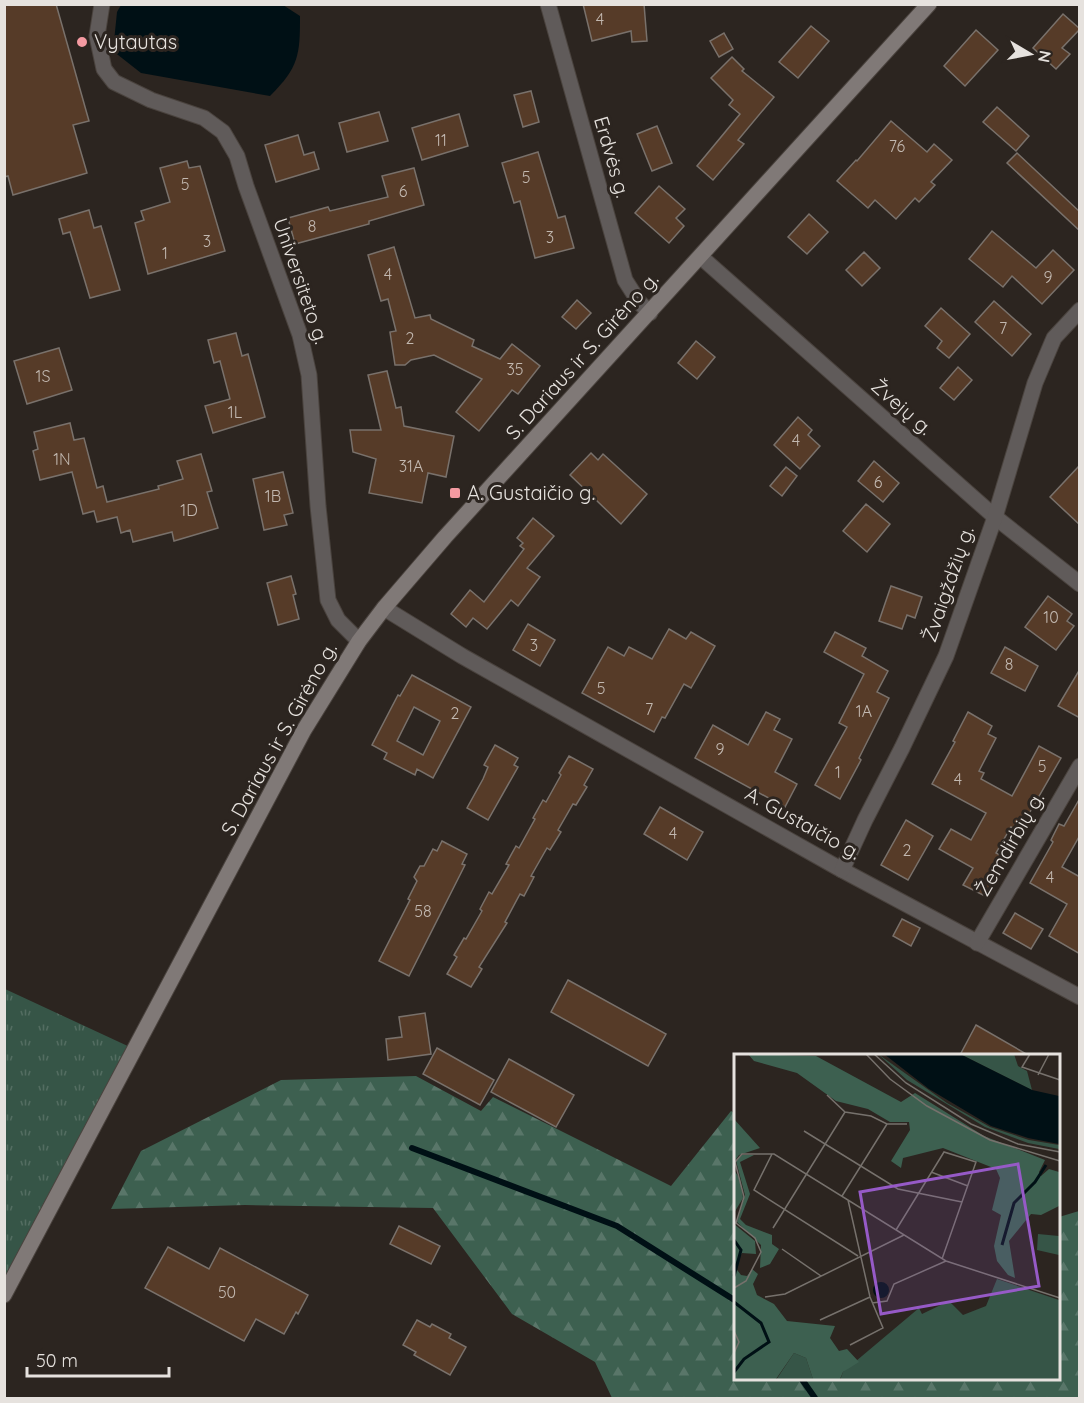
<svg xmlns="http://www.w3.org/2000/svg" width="1084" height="1403" font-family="Quicksand,sans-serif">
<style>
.grass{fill:url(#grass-tufts)}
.forest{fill:url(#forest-firs)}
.water{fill:#001015}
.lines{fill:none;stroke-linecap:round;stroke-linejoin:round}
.stream{stroke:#001015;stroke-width:6}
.building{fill:#563b28;stroke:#79716b;stroke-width:1.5;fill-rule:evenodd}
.street-casing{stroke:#4a433e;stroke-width:17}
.secondary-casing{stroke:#4a433e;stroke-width:17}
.street{stroke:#605b5a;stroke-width:15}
.secondary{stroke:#807977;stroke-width:15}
.poi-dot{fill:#f49aa1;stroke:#2c2520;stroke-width:2}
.labels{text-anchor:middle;stroke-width:6;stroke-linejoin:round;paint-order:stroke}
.number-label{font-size:16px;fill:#c2b8b0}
.poi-label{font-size:20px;fill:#e6e2de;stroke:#2c2520;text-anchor:start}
.street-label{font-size:20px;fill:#e6e2de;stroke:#2c2520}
.inset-river{fill:none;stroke:#001015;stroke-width:3}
.inset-road{fill:none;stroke:#76716c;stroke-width:1.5}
.view{fill:#965ac7;fill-opacity:0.15;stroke:#965ac7;stroke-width:3}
.inset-edge{fill:none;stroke:#e6e2de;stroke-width:3}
</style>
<defs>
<pattern id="grass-tufts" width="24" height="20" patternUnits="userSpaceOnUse" patternTransform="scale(1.5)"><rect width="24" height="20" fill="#365547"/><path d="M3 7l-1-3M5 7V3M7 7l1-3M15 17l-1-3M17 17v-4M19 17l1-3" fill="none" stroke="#536d61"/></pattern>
<pattern id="forest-firs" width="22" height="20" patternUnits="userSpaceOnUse" patternTransform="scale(1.5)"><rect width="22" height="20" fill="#3d6050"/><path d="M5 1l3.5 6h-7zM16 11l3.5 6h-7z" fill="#597669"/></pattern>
</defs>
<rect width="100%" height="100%" fill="#2c2520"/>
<path class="grass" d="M 5,989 L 132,1048 L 5,1282 Z"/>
<path class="forest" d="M 416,1076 L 481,1111 L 493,1097 L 671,1186 L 731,1111 L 736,1114 L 736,1378 L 1058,1378 L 1059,1217 L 1079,1211 L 1079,1398 L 612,1398 L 595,1362 L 512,1314 L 433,1208 L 245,1205 L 111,1209 L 141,1151 L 281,1080 Z"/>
<path class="water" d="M 121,5 L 283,5 L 300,16 C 300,55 299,67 270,96 L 141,73 L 113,51 L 117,12 Z"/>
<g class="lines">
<g class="stream">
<path d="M 412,1148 L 617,1226 L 736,1301"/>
<path d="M 801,1378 L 815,1398"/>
</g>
</g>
<g class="building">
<path d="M 4,4 L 56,4 L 89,121 L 73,125 L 87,173 L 13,195 L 8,176 L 4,177 Z"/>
<path d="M 583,4 L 644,4 L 647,41 L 632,42 L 631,31 L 592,41 Z"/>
<path d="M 1063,14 L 1080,29 L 1062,48 L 1070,54 L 1056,69 L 1033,48 Z"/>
<path d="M 811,26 L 829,41 L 798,78 L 779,62 Z"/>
<path d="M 976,30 L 998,50 L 965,86 L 944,66 Z"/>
<path d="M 724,33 L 733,49 L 719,57 L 710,41 Z"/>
<path d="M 732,57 L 744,69 L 742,71 L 774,97 L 738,140 L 744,144 L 713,180 L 697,166 L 740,114 L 729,105 L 733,100 L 711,78 Z"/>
<path d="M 531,91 L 539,122 L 523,127 L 514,95 Z"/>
<path d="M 997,107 L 1029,136 L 1016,151 L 983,122 Z"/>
<path d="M 379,112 L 388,141 L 347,152 L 339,123 Z"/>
<path d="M 459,114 L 468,146 L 422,160 L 412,128 Z"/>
<path d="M 891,121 L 927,152 L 934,144 L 952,160 L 931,182 L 935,185 L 919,202 L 915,198 L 896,219 L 875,200 L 868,208 L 837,181 L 856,160 L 857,161 Z"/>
<path d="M 657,126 L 672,163 L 652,171 L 637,134 Z"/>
<path d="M 298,135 L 304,155 L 314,152 L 319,169 L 276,182 L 265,145 Z"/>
<path d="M 538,152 L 558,218 L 565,216 L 574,248 L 535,258 L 520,201 L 514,203 L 502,163 Z"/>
<path d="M 1017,153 L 1080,212 L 1080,231 L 1007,163 Z"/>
<path d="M 187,161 L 189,168 L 200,166 L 225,251 L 148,274 L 135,223 L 144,220 L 141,211 L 170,202 L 160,168 Z"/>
<path d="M 414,168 L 424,205 L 369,221 L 369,224 L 295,244 L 288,218 L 328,207 L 330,211 L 388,197 L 382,176 Z"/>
<path d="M 659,186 L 685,209 L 676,218 L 684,226 L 669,243 L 635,213 Z"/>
<path d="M 89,210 L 94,228 L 101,226 L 120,290 L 90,298 L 70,232 L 63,234 L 59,219 Z"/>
<path d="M 809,214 L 828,232 L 807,254 L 788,237 Z"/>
<path d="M 992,231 L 1036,268 L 1053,250 L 1074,270 L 1042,304 L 1012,276 L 1003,287 L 969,259 Z"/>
<path d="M 394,247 L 415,318 L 430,315 L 431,319 L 474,340 L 472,346 L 500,359 L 512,344 L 540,366 L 518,394 L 512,390 L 479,431 L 456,412 L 482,379 L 434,355 L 411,360 L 405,365 L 395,365 L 390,332 L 396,331 L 388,299 L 381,301 L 368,255 Z"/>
<path d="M 864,252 L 880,268 L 862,286 L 846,270 Z"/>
<path d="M 577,300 L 591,313 L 576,329 L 562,317 Z"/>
<path d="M 994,301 L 1031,334 L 1012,356 L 975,322 Z"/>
<path d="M 941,308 L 970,334 L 949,358 L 937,348 L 942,341 L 925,326 Z"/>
<path d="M 236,333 L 242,356 L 248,354 L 265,417 L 213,433 L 205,406 L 230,399 L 220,361 L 214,363 L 208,340 Z"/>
<path d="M 696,341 L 715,357 L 697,379 L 678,363 Z"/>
<path d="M 59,348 L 72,390 L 27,404 L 14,361 Z"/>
<path d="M 958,367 L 972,380 L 954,400 L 940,388 Z"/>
<path d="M 387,371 L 396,408 L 401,407 L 404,426 L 454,436 L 446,477 L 428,473 L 422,503 L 369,493 L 376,459 L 353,452 L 350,430 L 381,430 L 368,375 Z"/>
<path d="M 798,417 L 812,430 L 808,435 L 820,446 L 800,469 L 774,445 Z"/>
<path d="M 70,423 L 74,440 L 84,438 L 97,488 L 103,486 L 107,502 L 159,489 L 158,486 L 183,479 L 177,461 L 201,454 L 212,491 L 207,492 L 218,528 L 174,541 L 172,532 L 133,542 L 130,530 L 121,533 L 117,517 L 97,522 L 94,511 L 83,514 L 72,472 L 40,480 L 33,451 L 38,449 L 34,432 Z"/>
<path d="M 591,453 L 598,460 L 603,454 L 647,494 L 621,524 L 570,475 Z"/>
<path d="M 874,461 L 899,483 L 883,502 L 858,481 Z"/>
<path d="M 1080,465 L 1080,525 L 1050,497 Z"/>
<path d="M 786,467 L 797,476 L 782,496 L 770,486 Z"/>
<path d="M 283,472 L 293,513 L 284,515 L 287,525 L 264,530 L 253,479 Z"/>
<path d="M 866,504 L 890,524 L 867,552 L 843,531 Z"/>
<path d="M 533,518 L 554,536 L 527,568 L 540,577 L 518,606 L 511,600 L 487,629 L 473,618 L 466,627 L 451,614 L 470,590 L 484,602 L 524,549 L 520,546 L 523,543 L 517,538 Z"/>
<path d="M 291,576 L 296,594 L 293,595 L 299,619 L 278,625 L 267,583 Z"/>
<path d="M 891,586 L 922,597 L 915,618 L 907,615 L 902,629 L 879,621 Z"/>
<path d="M 1048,596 L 1072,614 L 1067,621 L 1074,626 L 1056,650 L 1025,627 Z"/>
<path d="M 528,624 L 555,640 L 540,666 L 513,650 Z"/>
<path d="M 669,629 L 686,639 L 691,632 L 715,646 L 691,688 L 684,684 L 665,718 L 662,717 L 654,732 L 582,693 L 608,647 L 624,656 L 629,647 L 652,659 Z"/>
<path d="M 835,632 L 866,648 L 862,656 L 888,671 L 877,692 L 889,698 L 859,758 L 861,760 L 840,799 L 815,785 L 847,727 L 839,723 L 864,674 L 824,652 Z"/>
<path d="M 1005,647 L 1038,666 L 1025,691 L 991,673 Z"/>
<path d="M 1080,669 L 1080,718 L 1058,706 Z"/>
<path d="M 412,675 L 471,707 L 433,778 L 417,769 L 415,775 L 384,759 L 387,753 L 372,745 L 398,695 L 400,696 ZM 414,707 L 440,721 L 423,755 L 397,741 Z"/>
<path d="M 766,712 L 780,719 L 774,730 L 792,739 L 775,772 L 797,784 L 785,807 L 695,758 L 713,725 L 748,745 Z"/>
<path d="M 968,712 L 992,726 L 988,734 L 996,738 L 979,771 L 984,773 L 981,779 L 1012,796 L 1039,746 L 1061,758 L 1019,831 L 1011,827 L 996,853 L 1007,859 L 987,897 L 963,885 L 973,868 L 939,849 L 951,829 L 971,840 L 986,813 L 932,784 L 955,742 L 953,741 Z"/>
<path d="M 495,745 L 518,758 L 514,765 L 518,767 L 488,820 L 467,808 L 483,779 L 488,767 L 484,765 Z"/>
<path d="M 569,756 L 593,769 L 584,785 L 587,787 L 576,805 L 573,804 L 558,830 L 561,832 L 550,850 L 547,848 L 531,876 L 534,877 L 524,896 L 520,894 L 505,922 L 507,923 L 479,967 L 482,969 L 471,987 L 447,974 L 457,957 L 454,955 L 464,938 L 466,939 L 482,911 L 480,909 L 489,892 L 492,894 L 509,865 L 506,864 L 516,846 L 519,848 L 535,819 L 533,818 L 543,800 L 546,802 L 561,775 L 559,773 Z"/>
<path d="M 1080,798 L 1080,835 L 1062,867 L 1080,877 L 1080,954 L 1049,936 L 1067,904 L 1030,883 L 1053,842 L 1051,840 L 1059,824 L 1064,826 Z"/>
<path d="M 660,807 L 703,832 L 687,860 L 644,834 Z"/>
<path d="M 906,820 L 933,836 L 908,880 L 881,865 Z"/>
<path d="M 442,841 L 467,854 L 462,864 L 465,865 L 409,976 L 379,961 L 410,900 L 408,899 L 417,881 L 414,877 L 420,866 L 424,866 L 433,849 L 437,851 Z"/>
<path d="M 1015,913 L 1043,929 L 1031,949 L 1003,933 Z"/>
<path d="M 902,919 L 920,928 L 911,946 L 893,936 Z"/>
<path d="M 568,980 L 666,1034 L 648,1066 L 551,1012 Z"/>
<path d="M 425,1013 L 431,1054 L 388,1060 L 386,1039 L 402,1037 L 399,1017 Z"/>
<path d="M 976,1025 L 1028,1055 L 960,1055 Z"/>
<path d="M 437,1048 L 494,1080 L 480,1105 L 423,1074 Z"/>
<path d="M 509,1059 L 574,1095 L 556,1127 L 491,1092 Z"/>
<path d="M 399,1226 L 440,1246 L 431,1264 L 390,1244 Z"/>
<path d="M 168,1247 L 209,1269 L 220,1248 L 308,1295 L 298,1314 L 296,1312 L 284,1334 L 256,1319 L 244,1341 L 145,1288 Z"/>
<path d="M 417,1320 L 430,1327 L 432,1324 L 451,1334 L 449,1338 L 466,1347 L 450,1375 L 414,1355 L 416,1352 L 403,1345 Z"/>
</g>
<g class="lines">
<g class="street-casing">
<g id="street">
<path d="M 102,4 L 97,36 L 104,69 L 114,82 L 151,100 L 204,118 L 223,132 L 237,156 L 246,186 L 300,335 L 309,375 L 318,506 L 328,600 L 338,620 L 359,641"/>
<path d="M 548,4 L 625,280 L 639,302 L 650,313"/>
<path d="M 701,257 L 995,517 L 1080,584"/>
<path d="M 384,608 L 462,656 L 842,870 L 1080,997"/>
<path d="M 842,870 L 865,820 L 902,748 L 946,656 L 995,517 L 1035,383 L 1054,338 L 1080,310"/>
<path d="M 977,943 L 1080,766"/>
</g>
</g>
<g class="secondary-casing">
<path id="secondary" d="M 4,1295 L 304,730 L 359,641 L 384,608 L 445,537 L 929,4"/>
</g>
<use href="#street" class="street"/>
<use href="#secondary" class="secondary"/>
</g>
<g class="poi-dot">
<circle cx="82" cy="42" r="6"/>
<rect x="449" y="487" width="12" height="12" rx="3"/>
</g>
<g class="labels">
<g class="number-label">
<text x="600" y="25">4</text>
<text x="441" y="146">11</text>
<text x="897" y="152">76</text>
<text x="526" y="183">5</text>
<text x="185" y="190">5</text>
<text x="403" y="197">6</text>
<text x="312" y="232">8</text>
<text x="550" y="243">3</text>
<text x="207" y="247">3</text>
<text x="165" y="259">1</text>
<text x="388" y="280">4</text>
<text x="1048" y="283">9</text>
<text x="1003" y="334">7</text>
<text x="410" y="344">2</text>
<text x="515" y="375">35</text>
<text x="43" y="382">1S</text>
<text x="235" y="418">1L</text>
<text x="796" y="446">4</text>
<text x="62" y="465">1N</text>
<text x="411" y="472">31A</text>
<text x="878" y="488">6</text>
<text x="273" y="502">1B</text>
<text x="189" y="516">1D</text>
<text x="1051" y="623">10</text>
<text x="534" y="651">3</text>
<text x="1009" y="670">8</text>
<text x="601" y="694">5</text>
<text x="649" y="715">7</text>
<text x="864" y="717">1A</text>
<text x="455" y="719">2</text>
<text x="720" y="755">9</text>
<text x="1042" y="772">5</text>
<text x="838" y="778">1</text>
<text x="958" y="785">4</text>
<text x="673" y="839">4</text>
<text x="907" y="856">2</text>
<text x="1050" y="883">4</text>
<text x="423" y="917">58</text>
<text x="227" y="1298">50</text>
</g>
<g class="poi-label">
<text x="94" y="49">Vytautas</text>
<text x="467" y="500">A. Gustaičio g.</text>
</g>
<g class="street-label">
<text transform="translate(612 157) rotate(74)" y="7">Erdvės g.</text>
<text transform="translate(301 281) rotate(71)" y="7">Universiteto g.</text>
<text transform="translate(582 356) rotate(-48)" y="7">S. Dariaus ir S. Girėno g.</text>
<text transform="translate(902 407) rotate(41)" y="7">Žvejų g.</text>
<text transform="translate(948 584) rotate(-71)" y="7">Žvaigždžių g.</text>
<text transform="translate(279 739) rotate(-61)" y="7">S. Dariaus ir S. Girėno g.</text>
<text transform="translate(803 823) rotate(29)" y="7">A. Gustaičio g.</text>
<text transform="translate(1010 844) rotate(-60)" y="7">Žemdirbių g.</text>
</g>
</g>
<g transform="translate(734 1054)">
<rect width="326" height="326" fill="#2c2520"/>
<path d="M 144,0 L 213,49 L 256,73 L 295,86 L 325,91 L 325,95 L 294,89 L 251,73 L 173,26 ZM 226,0 L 280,0 L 284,12 L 293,17 L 298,36 ZM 263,225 L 325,246 L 325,325 L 106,326 L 109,318 L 185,254 L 188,260 L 215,247 L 229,261 L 252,252 ZM 60,299 L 72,304 L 79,325 L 42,326 Z" fill="#365547"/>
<path d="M 14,0 L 82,2 L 167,48 L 181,39 L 250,82 L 311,106 L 305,118 L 307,122 L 315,115 L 325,118 L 325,152 L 307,161 L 297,160 L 275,187 L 281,224 L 274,221 L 263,207 L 260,192 L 267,161 L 258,156 L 266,124 L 262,115 L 209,94 L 169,104 L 167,114 L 157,107 L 176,76 L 175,68 L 156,68 L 134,55 L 102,47 L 63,19 L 20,7 ZM 0,65 L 26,94 L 5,101 L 0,108 ZM 8,101 L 20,101 L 6,108 L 16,140 L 6,165 L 12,171 L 38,181 L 38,190 L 45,195 L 36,210 L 26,214 L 27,191 L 3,168 L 11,141 L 2,107 ZM 0,116 L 6,125 L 9,144 L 0,159 ZM 0,170 L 21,187 L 22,200 L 8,199 L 0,212 L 7,221 L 13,222 L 18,215 L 24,220 L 19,230 L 23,241 L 40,250 L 53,267 L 101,272 L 96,284 L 105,297 L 113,295 L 125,308 L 109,318 L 106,325 L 79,325 L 72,304 L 60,299 L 42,325 L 0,325 Z" fill="#3d6050"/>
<path d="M 304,180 L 325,182 L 325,201 L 303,196 Z" fill="#365547"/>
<path d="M 150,0 L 226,0 L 298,36 L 325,42 L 325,90 L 294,84 L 257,72 L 195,35 ZM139 236a8 8 0 1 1 16 0a8 8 0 1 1-16 0Z" fill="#001015"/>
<path class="inset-river" d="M 0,186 L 7,196 L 0,222M 268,191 L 280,149 L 301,128 L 312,111M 0,248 L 27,269 L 35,288 L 10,305 L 0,318"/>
<path class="inset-road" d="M 132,0 L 156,25 L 193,52 L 256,86 L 326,107M 140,0 L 172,29 L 237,70 L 284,90 L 326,98M 296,0 L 288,13 L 326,26M 304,21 L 315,0M 93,41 L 111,58 L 137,62 L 153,70 L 173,70M 70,77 L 164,135 L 228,148M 38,100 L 20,136 L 124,202M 197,118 L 234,132M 108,142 L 153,70M 114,146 L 136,243 L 149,274 L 116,291M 39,174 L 111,58M 162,176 L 210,98 L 242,108 L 208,205M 48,195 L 87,222M 0,234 L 12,227 L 27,198 L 21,184 L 2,169 L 10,143 L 1,108 L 8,100 L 40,100 L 212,207 L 326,244M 31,243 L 51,240 L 170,181M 138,249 L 153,247 L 160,230 L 212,207M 86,266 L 136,243M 0,277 L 5,288 L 0,299"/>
<path class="view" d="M 284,110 L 305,232 L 147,260 L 126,138 Z"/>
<rect width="326" height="326" class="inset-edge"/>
</g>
<rect width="1084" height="1403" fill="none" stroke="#e6e2de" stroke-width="12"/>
<g transform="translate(1030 54) rotate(100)" stroke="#2c2520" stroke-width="4.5" paint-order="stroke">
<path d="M0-4.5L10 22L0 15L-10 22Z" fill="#e6e2de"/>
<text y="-9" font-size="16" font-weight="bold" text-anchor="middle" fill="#e6e2de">N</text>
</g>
<path d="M27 1367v9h142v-9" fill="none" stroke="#e6e2de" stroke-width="3"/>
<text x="36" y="1367" font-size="18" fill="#e6e2de" stroke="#2c2520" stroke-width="4.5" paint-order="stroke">50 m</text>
</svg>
